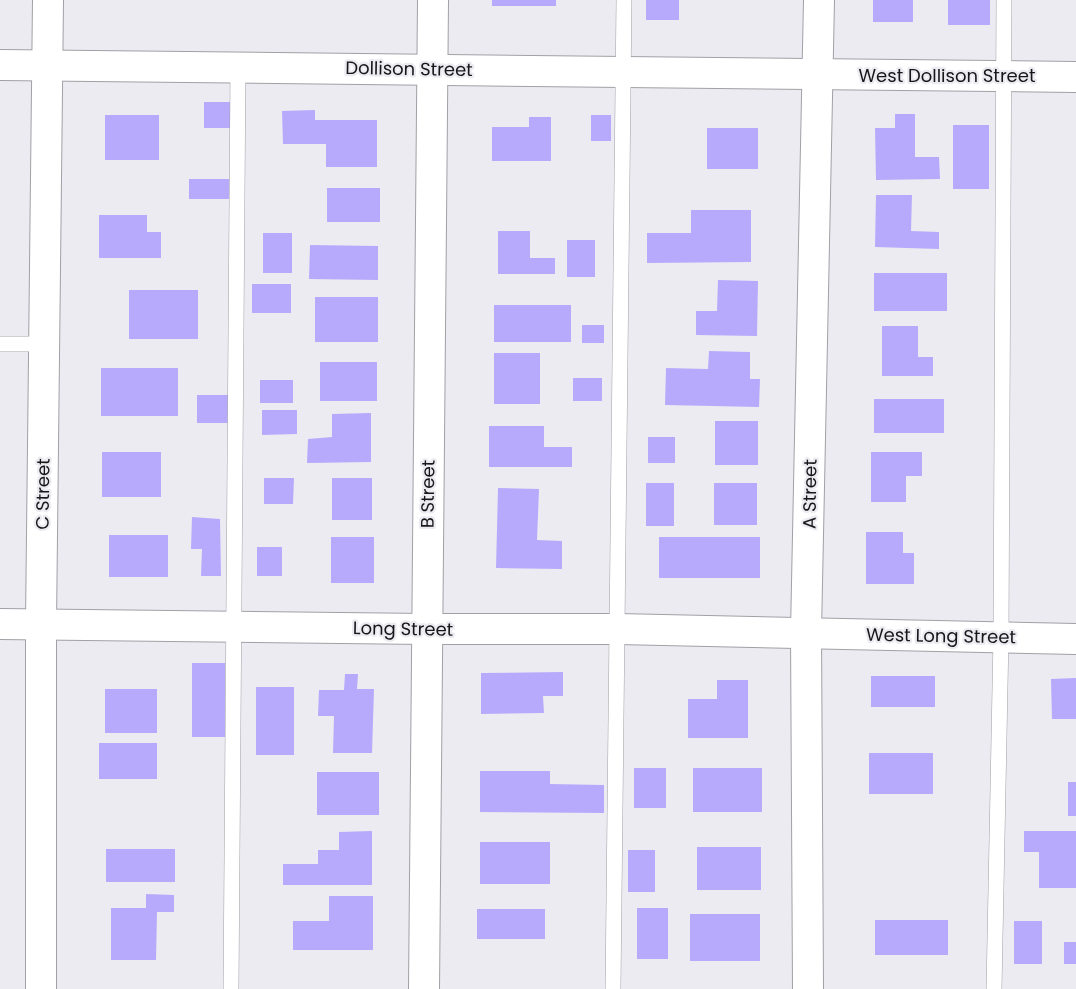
<svg xmlns="http://www.w3.org/2000/svg" width="1076" height="989" font-family="Poppins,sans-serif">
<style>
.building{fill:#b7aafc}
.lines{fill:none;stroke-linecap:round;stroke-linejoin:round}
.service-casing{stroke:#a1a0a6;stroke-width:16}
.minor-casing{stroke:#a1a0a6;stroke-width:32}
.service{stroke:#fff;stroke-width:15}
.minor{stroke:#fff;stroke-width:30}
.labels{text-anchor:middle;stroke-width:4.5;stroke-linejoin:round;paint-order:stroke}
.street-label{font-size:18px;fill:#171618;stroke:#ecebf1}
</style>
<rect width="100%" height="100%" fill="#ecebf1"/>
<g class="building">
<rect x="492" y="0" width="64" height="6"/>
<rect x="646" y="0" width="33" height="20"/>
<rect x="873" y="0" width="40" height="22"/>
<rect x="948" y="0" width="42" height="25"/>
<rect x="204" y="102" width="27" height="26"/>
<path d="M 315,110 L 315,120 L 377,120 L 377,167 L 326,167 L 326,144 L 283,144 L 282,111 Z"/>
<path d="M 895,114 L 915,114 L 915,157 L 939,157 L 940,179 L 876,180 L 875,128 L 895,128 Z"/>
<rect x="105" y="115" width="54" height="45"/>
<rect x="591" y="115" width="20" height="26"/>
<path d="M 529,117 L 551,117 L 551,161 L 492,161 L 492,127 L 529,127 Z"/>
<rect x="953" y="125" width="36" height="64"/>
<rect x="707" y="128" width="51" height="41"/>
<rect x="189" y="179" width="42" height="20"/>
<rect x="327" y="188" width="53" height="34"/>
<path d="M 876,195 L 912,195 L 911,231 L 939,232 L 939,249 L 875,247 Z"/>
<path d="M 691,210 L 751,210 L 751,262 L 647,263 L 647,233 L 691,233 Z"/>
<path d="M 99,215 L 147,215 L 147,232 L 161,232 L 161,258 L 99,258 Z"/>
<path d="M 498,231 L 530,231 L 530,258 L 555,258 L 555,274 L 498,274 Z"/>
<rect x="263" y="233" width="29" height="40"/>
<rect x="567" y="240" width="28" height="37"/>
<path d="M 310,245 L 378,246 L 378,280 L 309,279 Z"/>
<rect x="874" y="273" width="73" height="38"/>
<path d="M 718,280 L 758,281 L 757,336 L 696,335 L 696,311 L 717,311 Z"/>
<rect x="252" y="284" width="39" height="29"/>
<rect x="129" y="290" width="69" height="49"/>
<rect x="315" y="297" width="63" height="45"/>
<rect x="494" y="305" width="77" height="37"/>
<rect x="582" y="325" width="22" height="18"/>
<path d="M 882,326 L 918,326 L 918,357 L 933,357 L 933,376 L 882,376 Z"/>
<path d="M 709,351 L 750,352 L 750,379 L 760,379 L 759,407 L 665,405 L 666,368 L 708,369 Z"/>
<rect x="494" y="353" width="46" height="51"/>
<rect x="320" y="362" width="57" height="39"/>
<rect x="101" y="368" width="77" height="48"/>
<rect x="573" y="378" width="29" height="23"/>
<rect x="260" y="380" width="33" height="23"/>
<rect x="197" y="395" width="34" height="28"/>
<rect x="874" y="399" width="70" height="34"/>
<path d="M 262,410 L 297,410 L 297,434 L 262,435 Z"/>
<path d="M 371,413 L 371,462 L 307,463 L 308,439 L 332,437 L 332,414 Z"/>
<rect x="715" y="421" width="43" height="44"/>
<path d="M 489,426 L 544,426 L 544,447 L 572,447 L 572,467 L 489,467 Z"/>
<rect x="648" y="437" width="27" height="26"/>
<rect x="102" y="452" width="59" height="45"/>
<path d="M 871,452 L 922,452 L 922,476 L 906,476 L 906,502 L 871,502 Z"/>
<path d="M 264,478 L 294,478 L 293,504 L 264,504 Z"/>
<rect x="332" y="478" width="40" height="42"/>
<rect x="646" y="483" width="28" height="43"/>
<rect x="714" y="483" width="43" height="42"/>
<path d="M 498,488 L 539,489 L 537,540 L 562,541 L 562,569 L 496,568 Z"/>
<path d="M 192,517 L 220,519 L 221,576 L 201,576 L 202,549 L 191,549 Z"/>
<path d="M 866,532 L 903,532 L 903,553 L 914,553 L 914,584 L 866,584 Z"/>
<rect x="109" y="535" width="59" height="42"/>
<rect x="331" y="537" width="43" height="46"/>
<rect x="659" y="537" width="101" height="41"/>
<rect x="257" y="547" width="25" height="29"/>
<rect x="192" y="663" width="33" height="74"/>
<path d="M 563,672 L 563,696 L 543,696 L 544,713 L 481,714 L 481,673 Z"/>
<path d="M 345,674 L 358,674 L 357,689 L 374,689 L 372,753 L 333,753 L 334,716 L 318,716 L 319,690 L 344,690 Z"/>
<rect x="871" y="676" width="64" height="31"/>
<path d="M 1076,678 L 1076,719 L 1052,719 L 1051,679 Z"/>
<path d="M 717,680 L 748,680 L 748,738 L 688,738 L 688,699 L 717,699 Z"/>
<rect x="256" y="687" width="38" height="68"/>
<rect x="105" y="689" width="52" height="44"/>
<rect x="99" y="743" width="58" height="36"/>
<rect x="869" y="753" width="64" height="41"/>
<rect x="634" y="768" width="32" height="40"/>
<rect x="693" y="768" width="69" height="44"/>
<path d="M 480,771 L 550,771 L 550,784 L 604,785 L 604,813 L 480,812 Z"/>
<rect x="317" y="772" width="62" height="43"/>
<rect x="1068" y="782" width="8" height="34"/>
<path d="M 372,831 L 372,885 L 283,885 L 283,864 L 318,864 L 318,850 L 339,850 L 339,832 Z"/>
<path d="M 1024,831 L 1076,831 L 1076,888 L 1039,888 L 1039,852 L 1024,852 Z"/>
<rect x="480" y="842" width="70" height="42"/>
<rect x="697" y="847" width="64" height="43"/>
<rect x="106" y="849" width="69" height="33"/>
<rect x="628" y="850" width="27" height="42"/>
<path d="M 146,894 L 174,895 L 174,912 L 157,912 L 156,960 L 111,960 L 111,908 L 146,908 Z"/>
<path d="M 329,896 L 373,896 L 373,950 L 293,950 L 293,921 L 329,921 Z"/>
<rect x="637" y="908" width="31" height="51"/>
<rect x="477" y="909" width="68" height="30"/>
<rect x="690" y="914" width="70" height="47"/>
<rect x="875" y="920" width="73" height="35"/>
<rect x="1014" y="921" width="28" height="43"/>
<rect x="1064" y="942" width="12" height="22"/>
</g>
<g class="lines">
<g class="service-casing">
<g id="service">
<path d="M 0,344 L 44,344"/>
<path d="M 231,989 L 238,67"/>
<path d="M 613,989 L 624,0"/>
<path d="M 994,989 L 1001,637 L 1004,0"/>
</g>
</g>
<g class="minor-casing">
<g id="minor">
<path d="M 0,65 L 1076,77"/>
<path d="M 0,624 L 426,629 L 618,629 L 1076,639"/>
<path d="M 41,989 L 41,624 L 48,0"/>
<path d="M 424,989 L 433,0"/>
<path d="M 808,989 L 806,632 L 819,0"/>
</g>
</g>
<use href="#service" class="service"/>
<use href="#minor" class="minor"/>
</g>
<g class="labels">
<g class="street-label">
<text transform="translate(409 69) rotate(1)" y="6">Dollison Street</text>
<text x="947" y="82">West Dollison Street</text>
<text transform="translate(43 494) rotate(-89)" y="6">C Street</text>
<text transform="translate(428 494) rotate(-89)" y="6">B Street</text>
<text transform="translate(810 494) rotate(-89)" y="6">A Street</text>
<text transform="translate(403 629) rotate(1)" y="6">Long Street</text>
<text transform="translate(941 636) rotate(1)" y="6">West Long Street</text>
</g>
</g>
</svg>
